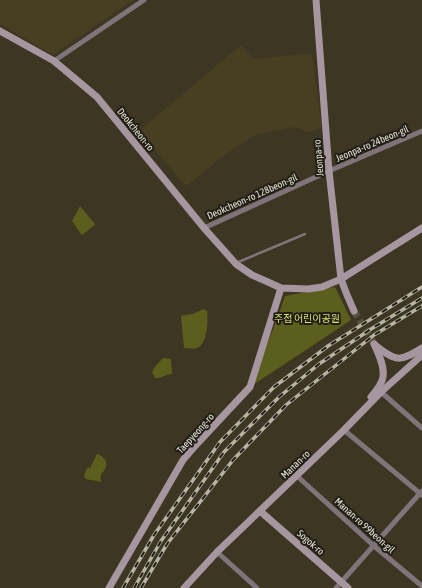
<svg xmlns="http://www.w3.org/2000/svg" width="422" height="588" font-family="'Asap Condensed','Noto Sans KR',sans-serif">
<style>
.built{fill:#483f23}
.green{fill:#5c5e1d}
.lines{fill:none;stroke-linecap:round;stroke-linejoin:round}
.secondary-tunnel{stroke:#57503d;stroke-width:7;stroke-dasharray:7 3.5;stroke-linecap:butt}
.lane{stroke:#7e747a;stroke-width:2.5}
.street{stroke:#7e747a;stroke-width:5}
.secondary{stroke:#a6969f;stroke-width:7}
.rail-casing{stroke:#b8b4a5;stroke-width:3.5}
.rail{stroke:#211e15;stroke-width:2;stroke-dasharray:6;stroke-linecap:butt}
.labels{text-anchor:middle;stroke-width:4;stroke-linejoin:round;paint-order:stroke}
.street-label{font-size:10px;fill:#e9e5d9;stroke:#211e15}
.park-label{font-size:10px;fill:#dce276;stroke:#211e15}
</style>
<rect width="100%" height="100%" fill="#3d3622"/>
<g class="built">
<path d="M 0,0 L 133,0 L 53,55 L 0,24 Z"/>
<path d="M 241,45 L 254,59 L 302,54 L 312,55 L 322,128 L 309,132 L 294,127 L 255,135 L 231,150 L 186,186 L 139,131 Z"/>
</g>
<g class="green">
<path d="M 80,206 L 95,224 L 95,225 L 82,235 L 81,234 L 72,221 Z"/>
<path d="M 335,287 L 351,320 L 250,387 L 279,314 L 285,296 Z"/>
<path d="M 204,309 L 207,311 C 208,320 208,341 199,347 C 195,350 188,348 184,348 L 181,316 L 192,314 Z"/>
<path d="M 163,358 L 171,359 L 172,374 C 165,374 162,379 155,378 L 154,375 L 152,373 L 154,368 Z"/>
<path d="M 97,454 C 104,456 109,462 105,469 C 103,473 103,471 101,475 C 100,477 101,479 101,482 L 86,479 C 82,476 86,471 88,467 L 90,468 Z"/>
</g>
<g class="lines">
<path class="secondary-tunnel" d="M 354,311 L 374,344"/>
<path class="lane" d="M 236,263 L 305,234"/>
<g class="street">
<path d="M 54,61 L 144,0"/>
<path d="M 204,228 L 329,171 L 422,131"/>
<path d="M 381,392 L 422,428"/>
<path d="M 344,430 L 422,495"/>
<path d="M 297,476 L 374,546 L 422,586"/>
<path d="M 217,552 L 257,588"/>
<path d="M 336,588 L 422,491"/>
</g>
<g class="secondary">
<path d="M 316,0 L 329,171 L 341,279 L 347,295 L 354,311"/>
<path d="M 0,31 L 54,61 L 97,97 L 204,228 L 236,264 L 252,275 L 268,282 L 281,288 L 308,289 L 322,287 L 341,279 L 422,228"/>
<path d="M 375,345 C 396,362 400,362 422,348"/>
<path d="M 371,397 C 376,391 382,384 383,377 C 385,366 378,353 374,344"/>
<path d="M 260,511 L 348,588"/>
<path d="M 109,588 L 183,460 L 195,446 L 250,387 L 281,288"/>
<path d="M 184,588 L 217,552 L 344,430 L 381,392 L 422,355"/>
</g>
<g class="rail-casing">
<g id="rail">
<path d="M 123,588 L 154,535 L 220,442 L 274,387 L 328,346 L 422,287"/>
<path d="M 134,588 L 161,541 L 224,452 L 279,397 L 319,364 L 371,329 L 422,298"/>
<path d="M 141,588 L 167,544 L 233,460 L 286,405 L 374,335 L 422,306"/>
</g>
</g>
<use href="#rail" class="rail"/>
</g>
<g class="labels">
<g class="street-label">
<text transform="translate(136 129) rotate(51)" y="4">Deokcheon-ro</text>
<text transform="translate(372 143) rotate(-23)" y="4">Jeonpa-ro 24beon-gil</text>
<text transform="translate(318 158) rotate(-95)" y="4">Jeonpa-ro</text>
<text transform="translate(252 196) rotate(-24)" y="4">Deokcheon-ro 128beon-gil</text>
<text transform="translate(195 433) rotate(-48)" y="4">Taepyeong-ro</text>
<text transform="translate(295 464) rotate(-44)" y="4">Manan-ro</text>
<text transform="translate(365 525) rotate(42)" y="4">Manan-ro 99beon-gil</text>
<text transform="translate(311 542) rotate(41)" y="4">Sogok-ro</text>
</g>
<g class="park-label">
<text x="307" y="322">주접 어린이공원</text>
</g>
</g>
</svg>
